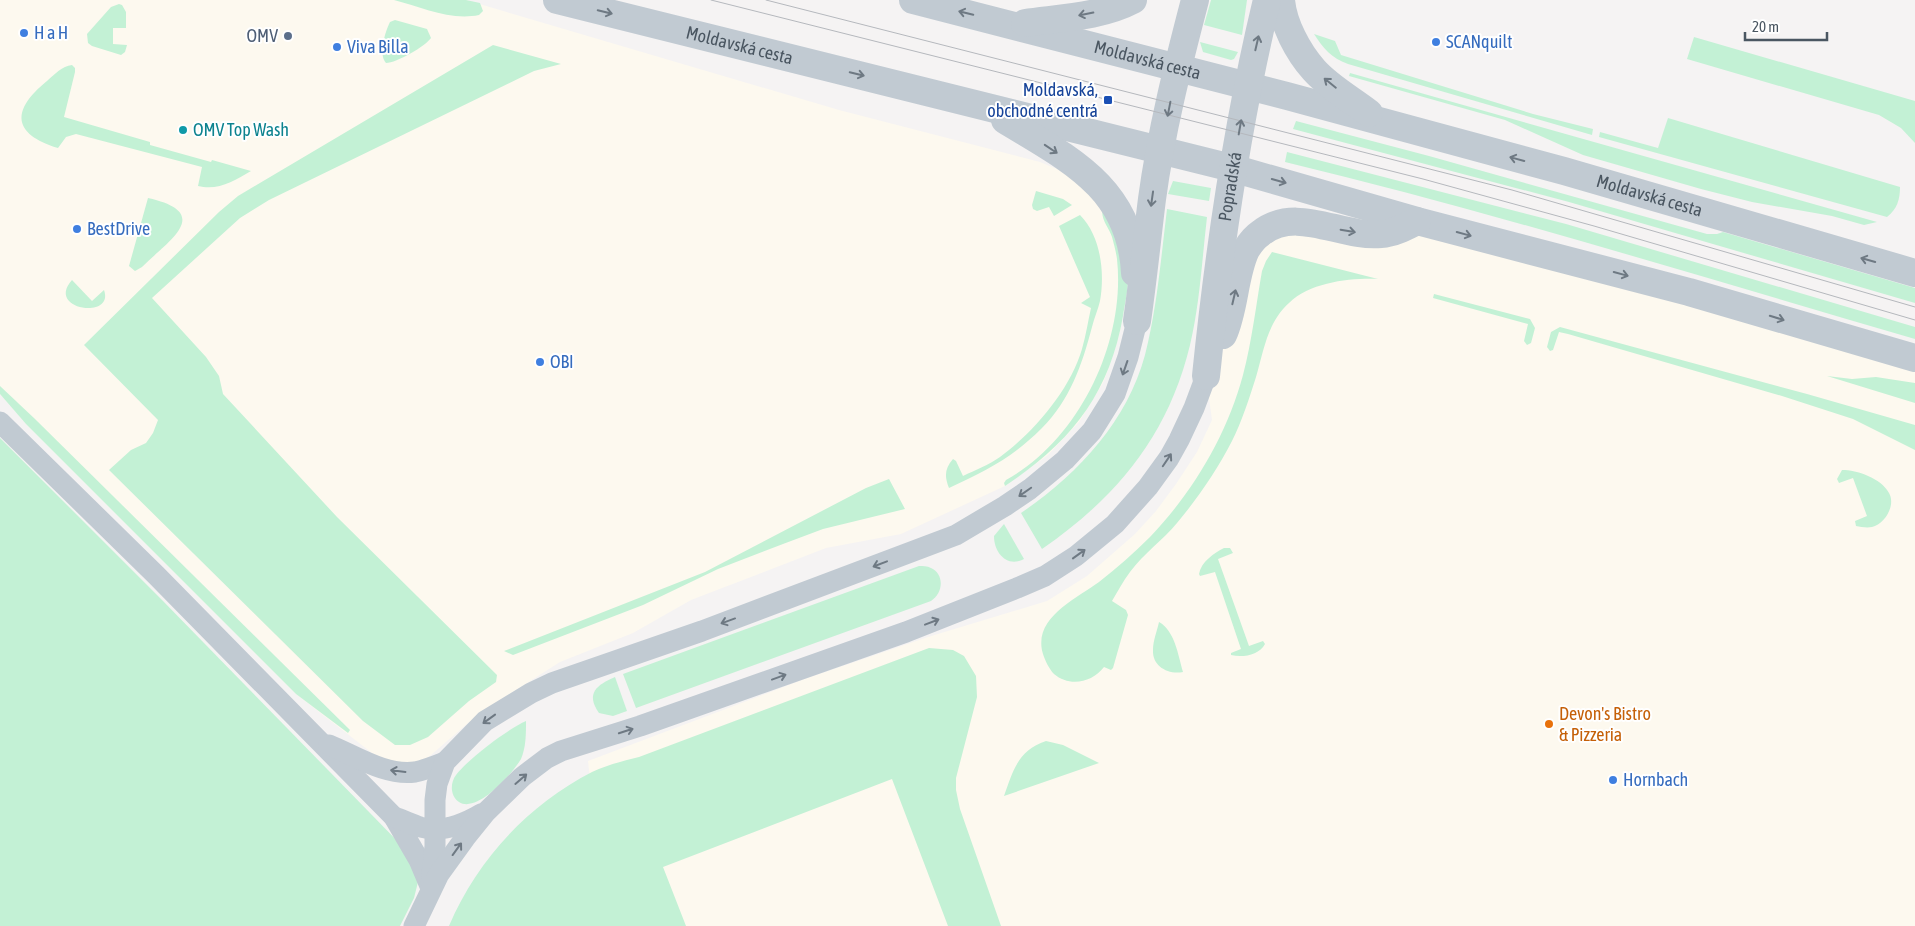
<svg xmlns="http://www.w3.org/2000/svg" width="1915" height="926" font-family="'Asap Condensed',sans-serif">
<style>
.commercial{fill:#fdf9ef}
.green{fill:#c3f1d5}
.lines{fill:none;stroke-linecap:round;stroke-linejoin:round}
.minor{stroke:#c1cad2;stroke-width:21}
.tertiary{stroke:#c1cad2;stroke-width:28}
.tram{stroke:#b5b8bd;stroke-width:1}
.oneway{stroke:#6e7983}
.shop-dot{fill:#3f7fe0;stroke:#fff;stroke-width:2}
.service-dot{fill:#5c6f8a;stroke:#fff;stroke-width:2}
.transit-dot{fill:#1a4fb4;stroke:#fff;stroke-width:2}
.culture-dot{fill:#0f9aa8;stroke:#fff;stroke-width:2}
.food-dot{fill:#e8710a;stroke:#fff;stroke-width:2}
.labels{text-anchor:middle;stroke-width:4;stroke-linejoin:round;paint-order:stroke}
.shop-label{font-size:18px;fill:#366cbe;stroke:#fff;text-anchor:start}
.service-label{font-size:18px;fill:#4e5e75;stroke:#fff;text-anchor:end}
.street-label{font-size:18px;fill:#4a5661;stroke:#fff}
.transit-label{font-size:18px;fill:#164399;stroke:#fff;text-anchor:end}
.culture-label{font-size:18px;fill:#0d838f;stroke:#fff;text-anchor:start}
.food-label{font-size:18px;fill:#c56008;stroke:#fff;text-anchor:start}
</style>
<rect width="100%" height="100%" fill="#f5f3f3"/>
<g class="commercial">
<path d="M 0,0 L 466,0 L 839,110 L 1040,162 L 1064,172 L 1108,210 L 1126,295 L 1120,332 L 1113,356 L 1103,383 L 1079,422 L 1048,455 L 1005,486 L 901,534 L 826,548 L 691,600 L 633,633 L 560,662 L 500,700 L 468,723 L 431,755 L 422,761 L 412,764 L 387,761 L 372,753 L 296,694 L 26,424 L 0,394 Z"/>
<path d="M 1400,229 L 1915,359 L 1915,926 L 640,926 L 590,779 L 588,761 L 802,680 L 928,637 L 1047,601 L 1087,576 L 1135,534 L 1156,511 L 1176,484 L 1197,452 L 1212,420 L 1206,376 L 1256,236 Z"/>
</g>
<g class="green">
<path d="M 394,0 L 466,0 L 480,3 L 483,11 L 479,15 C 450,21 422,7 394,0 Z"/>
<path d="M 1211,0 L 1247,0 L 1242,35 L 1204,25 Z"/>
<path d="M 119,4 L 122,5 L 126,12 L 126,28 L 113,28 L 113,44 L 127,45 L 125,52 L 121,55 L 92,46 L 88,43 L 87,34 L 111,7 Z"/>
<path d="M 395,20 L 427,29 L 431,38 C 426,46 396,63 386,63 C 378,55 385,32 390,22 Z"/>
<path d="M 1314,34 L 1335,41 L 1341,55 L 1533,114 L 1593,129 L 1592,135 L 1348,64 C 1331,58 1323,48 1314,34 Z"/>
<path d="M 1694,37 L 1915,101 L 1915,143 L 1901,128 L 1879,115 L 1687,59 Z"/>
<path d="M 1200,42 L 1238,52 L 1234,59 L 1231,60 L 1203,52 Z"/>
<path d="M 493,45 L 561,64 L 534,71 L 269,200 L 240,218 L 152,298 L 206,357 L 219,376 L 223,394 L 337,517 L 497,675 L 496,682 L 469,701 L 428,737 L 410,745 L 395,745 L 363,721 L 109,470 L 131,450 L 146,443 L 153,433 L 158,420 L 84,345 L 219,212 L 238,196 Z"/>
<path d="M 72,65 L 75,68 L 75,72 L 64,117 L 150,142 L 150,145 L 211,162 L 212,160 L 251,171 C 234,181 218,191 198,186 L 202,167 L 76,134 L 66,137 L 58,148 C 12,134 11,110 47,81 C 55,74 62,66 72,65 Z"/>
<path d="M 1350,73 L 1877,222 L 1864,225 L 1832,216 L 1752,202 L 1701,189 L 1583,155 L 1505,120 L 1349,76 Z"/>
<path d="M 1668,118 L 1900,187 C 1900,200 1897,209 1887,217 L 1599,137 L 1600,132 L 1658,148 Z"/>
<path d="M 1296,121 L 1429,156 L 1707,234 L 1717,234 L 1723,232 L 1915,288 L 1915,303 L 1569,202 L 1293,129 Z"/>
<path d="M 1287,152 L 1566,224 L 1915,327 L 1915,339 C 1705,278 1497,213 1285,162 Z"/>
<path d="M 1173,181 L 1211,188 L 1209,201 L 1168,194 Z"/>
<path d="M 1036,191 L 1063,199 L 1072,205 L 1054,216 L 1049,207 L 1037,211 L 1033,209 L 1032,205 Z"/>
<path d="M 148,198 C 215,213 168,241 142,267 L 135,271 L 129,266 Z"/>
<path d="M 1104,205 C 1112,226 1123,249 1127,270 C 1130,284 1125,302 1123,316 C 1109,395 1071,442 1005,486 L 1004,483 L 1006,480 C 1079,440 1126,342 1117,259 C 1116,252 1114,244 1112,237 C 1109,227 1098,217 1104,205 Z"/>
<path d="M 1167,209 L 1207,217 C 1202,259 1200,303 1190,345 C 1168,436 1117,497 1042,549 L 1021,513 C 1077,475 1127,422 1145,355 C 1157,308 1161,258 1167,209 Z"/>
<path d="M 1080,215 C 1101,236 1105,273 1100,301 C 1098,310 1094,318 1092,327 C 1082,365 1070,400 1042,428 C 1012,458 987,470 949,488 C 944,476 945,468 953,459 L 956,461 L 963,476 C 975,470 989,465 1000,457 C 1034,432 1070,390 1082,349 C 1086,335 1088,321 1091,308 L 1081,303 L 1090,297 L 1059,226 Z"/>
<path d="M 1272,252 L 1378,279 C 1350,278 1311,282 1289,303 C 1267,323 1264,350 1256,377 C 1249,399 1242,421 1232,441 C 1217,470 1198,498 1177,523 C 1163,540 1144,553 1130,572 C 1123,581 1118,591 1112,601 L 1126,610 L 1128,615 L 1113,668 L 1111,670 L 1104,667 C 1092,683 1069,687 1054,674 C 1049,669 1045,660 1043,654 C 1032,618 1076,599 1099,582 C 1117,568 1134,553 1150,537 C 1193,492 1227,435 1243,375 C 1252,341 1256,305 1262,271 L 1266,261 Z"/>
<path d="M 72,280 L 92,301 L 104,290 C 115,320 45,310 72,280 Z"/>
<path d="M 1434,294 L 1530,319 L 1535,328 L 1531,343 L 1527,345 L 1524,341 L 1528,324 L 1433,298 Z"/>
<path d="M 1560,327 L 1807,394 L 1915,425 L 1915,450 L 1853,419 L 1782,396 L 1568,334 L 1559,332 L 1553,350 L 1550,351 L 1547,347 L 1551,332 Z"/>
<path d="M 1827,376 L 1852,379 L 1876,377 L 1915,383 L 1915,403 Z"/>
<path d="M 0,386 L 35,419 L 350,730 L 348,733 L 296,694 L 26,424 L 0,394 Z"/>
<path d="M 0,438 L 163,601 L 411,855 L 418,882 L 414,898 L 400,926 L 0,926 Z"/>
<path d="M 1842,470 C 1857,470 1881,478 1889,493 C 1896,505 1885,524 1872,527 C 1867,528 1861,527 1856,526 L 1855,521 L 1867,516 L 1853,478 L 1839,483 L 1837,479 Z"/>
<path d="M 889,479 L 905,509 L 823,529 L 783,544 L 718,569 L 643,605 L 513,655 L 504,651 L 705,572 L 866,488 Z"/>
<path d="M 1004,524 L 1024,559 C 1007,568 994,553 994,536 Z"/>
<path d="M 1224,548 L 1230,548 L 1233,553 L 1218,559 L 1249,646 L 1263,641 L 1265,644 C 1259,655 1243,658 1231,655 L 1231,653 L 1241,649 L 1215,572 L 1200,576 L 1199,574 C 1201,562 1214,553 1224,548 Z"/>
<path d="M 919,566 C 923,566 927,566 931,568 C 945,574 943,594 931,601 L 636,708 L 623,674 Z"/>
<path d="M 1159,622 C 1175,631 1178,655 1183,672 C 1168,675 1152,666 1153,650 C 1153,641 1157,631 1159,622 Z"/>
<path d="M 929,648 L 953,650 L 964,656 L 976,676 L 977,697 L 956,778 L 956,790 L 960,809 L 1001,926 L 948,926 L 892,779 L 663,867 L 686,926 L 449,926 C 477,860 528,805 592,772 C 607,765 623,761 639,757 Z"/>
<path d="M 615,677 L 627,711 L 613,716 L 599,713 C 585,693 597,685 615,677 Z"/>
<path d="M 526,721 C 526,734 526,747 521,759 C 513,773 477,814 459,802 C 450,796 450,783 456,775 C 468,759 508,729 526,721 Z"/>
<path d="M 1046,741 L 1063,745 L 1099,763 L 1004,796 C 1013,771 1018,750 1046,741 Z"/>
</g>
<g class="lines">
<g class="minor">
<path d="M 0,422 L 156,575 L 394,817 L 419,860 L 430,886"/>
<path d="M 329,745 C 356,756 385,776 415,772 C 425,770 435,766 445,762"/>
<path d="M 394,817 C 403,820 411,824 420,827 C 441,833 464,824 481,814"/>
<path d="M 431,884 L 435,846 L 435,800 L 437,784 L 445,762 L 485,721 L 531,693 L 552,683 L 702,631 L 956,535 L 1005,506 L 1030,489 L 1065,460 L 1092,431 L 1115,394 L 1128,357 L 1137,321"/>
<path d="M 414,926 L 439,874 L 465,838 L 486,812 L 522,777 L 547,758 L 561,751 L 640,726 L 906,632 L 1017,588 L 1045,576 L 1076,556 L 1115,524 L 1148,487 L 1169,458 L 1179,440 L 1194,408 L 1206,376"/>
</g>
<g class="tertiary">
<path id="s1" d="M 557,0 L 1232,168 L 1417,221 L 1689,292 L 1915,358"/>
<path id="s2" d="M 913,0 L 1287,96 L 1564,171 L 1915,273"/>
<path d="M 1281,0 C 1283,24 1298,52 1314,70 C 1329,87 1351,99 1369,113"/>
<path d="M 1025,23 C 1060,18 1101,17 1133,0"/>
<path d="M 1005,120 C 1069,159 1131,188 1135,273"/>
<path d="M 1137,321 C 1143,280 1147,239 1152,199 C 1161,132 1178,65 1195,0"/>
<path d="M 1223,335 C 1235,309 1234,275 1246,250 C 1250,243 1255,237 1261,233 C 1297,205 1341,238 1381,234 C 1394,233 1405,227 1417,221"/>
<path id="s3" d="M 1206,376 C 1219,249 1237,124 1267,0"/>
</g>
<g class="tram">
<path d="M 711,0 L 1423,179 L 1594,226 L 1915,320"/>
<path d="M 766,0 L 1512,190 L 1915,307"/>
</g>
</g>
<defs><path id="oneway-shaft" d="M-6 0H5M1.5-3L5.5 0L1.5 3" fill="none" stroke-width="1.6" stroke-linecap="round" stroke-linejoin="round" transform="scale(1.25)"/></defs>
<g class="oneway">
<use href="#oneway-shaft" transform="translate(605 12) rotate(14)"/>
<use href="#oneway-shaft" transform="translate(966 13) rotate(-166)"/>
<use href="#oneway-shaft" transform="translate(1086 14) rotate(169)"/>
<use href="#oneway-shaft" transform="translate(1257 43) rotate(-77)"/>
<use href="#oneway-shaft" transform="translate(857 74) rotate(14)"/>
<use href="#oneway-shaft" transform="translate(1330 83) rotate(-141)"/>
<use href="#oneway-shaft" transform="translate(1169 109) rotate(101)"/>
<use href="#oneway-shaft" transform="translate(1240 127) rotate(-80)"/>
<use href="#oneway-shaft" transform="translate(1051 149) rotate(34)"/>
<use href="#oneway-shaft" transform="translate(1517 159) rotate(-165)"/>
<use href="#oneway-shaft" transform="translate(1279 181) rotate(16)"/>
<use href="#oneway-shaft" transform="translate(1152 199) rotate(98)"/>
<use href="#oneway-shaft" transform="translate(1348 231) rotate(10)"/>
<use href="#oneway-shaft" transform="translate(1464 234) rotate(15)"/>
<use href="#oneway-shaft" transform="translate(1868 260) rotate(-164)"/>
<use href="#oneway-shaft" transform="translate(1621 274) rotate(15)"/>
<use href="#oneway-shaft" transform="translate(1234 297) rotate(-77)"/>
<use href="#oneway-shaft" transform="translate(1777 318) rotate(17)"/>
<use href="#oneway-shaft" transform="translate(1125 368) rotate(109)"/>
<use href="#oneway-shaft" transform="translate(1167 460) rotate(-56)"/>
<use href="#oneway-shaft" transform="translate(1025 492) rotate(145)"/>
<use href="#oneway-shaft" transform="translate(1079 554) rotate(-36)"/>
<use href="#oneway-shaft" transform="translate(880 564) rotate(159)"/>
<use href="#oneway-shaft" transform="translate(728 621) rotate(160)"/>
<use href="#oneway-shaft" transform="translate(932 622) rotate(-21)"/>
<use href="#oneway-shaft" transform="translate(779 677) rotate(-20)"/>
<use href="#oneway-shaft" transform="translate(489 719) rotate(144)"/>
<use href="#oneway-shaft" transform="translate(626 731) rotate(-18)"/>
<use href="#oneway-shaft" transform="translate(398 771) rotate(-173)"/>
<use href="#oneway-shaft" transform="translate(521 779) rotate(-41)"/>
<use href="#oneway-shaft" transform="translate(457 849) rotate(-54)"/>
</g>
<g class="shop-dot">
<circle cx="24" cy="33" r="5"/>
<circle cx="1436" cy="42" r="5"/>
<circle cx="337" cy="47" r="5"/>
<circle cx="77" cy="229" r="5"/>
<circle cx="540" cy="362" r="5"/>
<circle cx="1613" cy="780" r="5"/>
</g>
<circle class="service-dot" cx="288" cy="36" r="5"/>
<rect class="transit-dot" x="1103" y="95" width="10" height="10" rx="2.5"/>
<circle class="culture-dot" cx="183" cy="130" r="5"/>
<circle class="food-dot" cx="1549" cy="724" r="5"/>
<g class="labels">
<g class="shop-label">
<text x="34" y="39">H a H</text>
<text x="1446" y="48">SCANquilt</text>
<text x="347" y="53">Viva Billa</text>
<text x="87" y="235">BestDrive</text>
<text x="550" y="368">OBI</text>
<text x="1623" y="786">Hornbach</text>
</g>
<g class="service-label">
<text x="278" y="42">OMV</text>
</g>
<g class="street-label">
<text dy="6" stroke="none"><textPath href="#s1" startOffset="188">Moldavská cesta</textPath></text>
<text dy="6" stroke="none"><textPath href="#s2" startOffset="242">Moldavská cesta</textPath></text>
<text dy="6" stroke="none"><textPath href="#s3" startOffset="191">Popradská</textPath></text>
<text dy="6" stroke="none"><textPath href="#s2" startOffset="762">Moldavská cesta</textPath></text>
</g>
<g class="transit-label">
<text x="1098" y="96">Moldavská,<tspan x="1098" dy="21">obchodné centrá</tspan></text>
</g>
<g class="culture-label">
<text x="193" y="136">OMV Top Wash</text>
</g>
<g class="food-label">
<text x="1559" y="720">Devon's Bistro<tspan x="1559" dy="21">&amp; Pizzeria</tspan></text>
</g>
</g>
<path d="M1745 32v8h82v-8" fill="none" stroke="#4a5661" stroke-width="2.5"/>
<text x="1752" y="32" font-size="15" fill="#4a5661" stroke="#ffffff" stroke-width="4" paint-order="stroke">20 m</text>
</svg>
